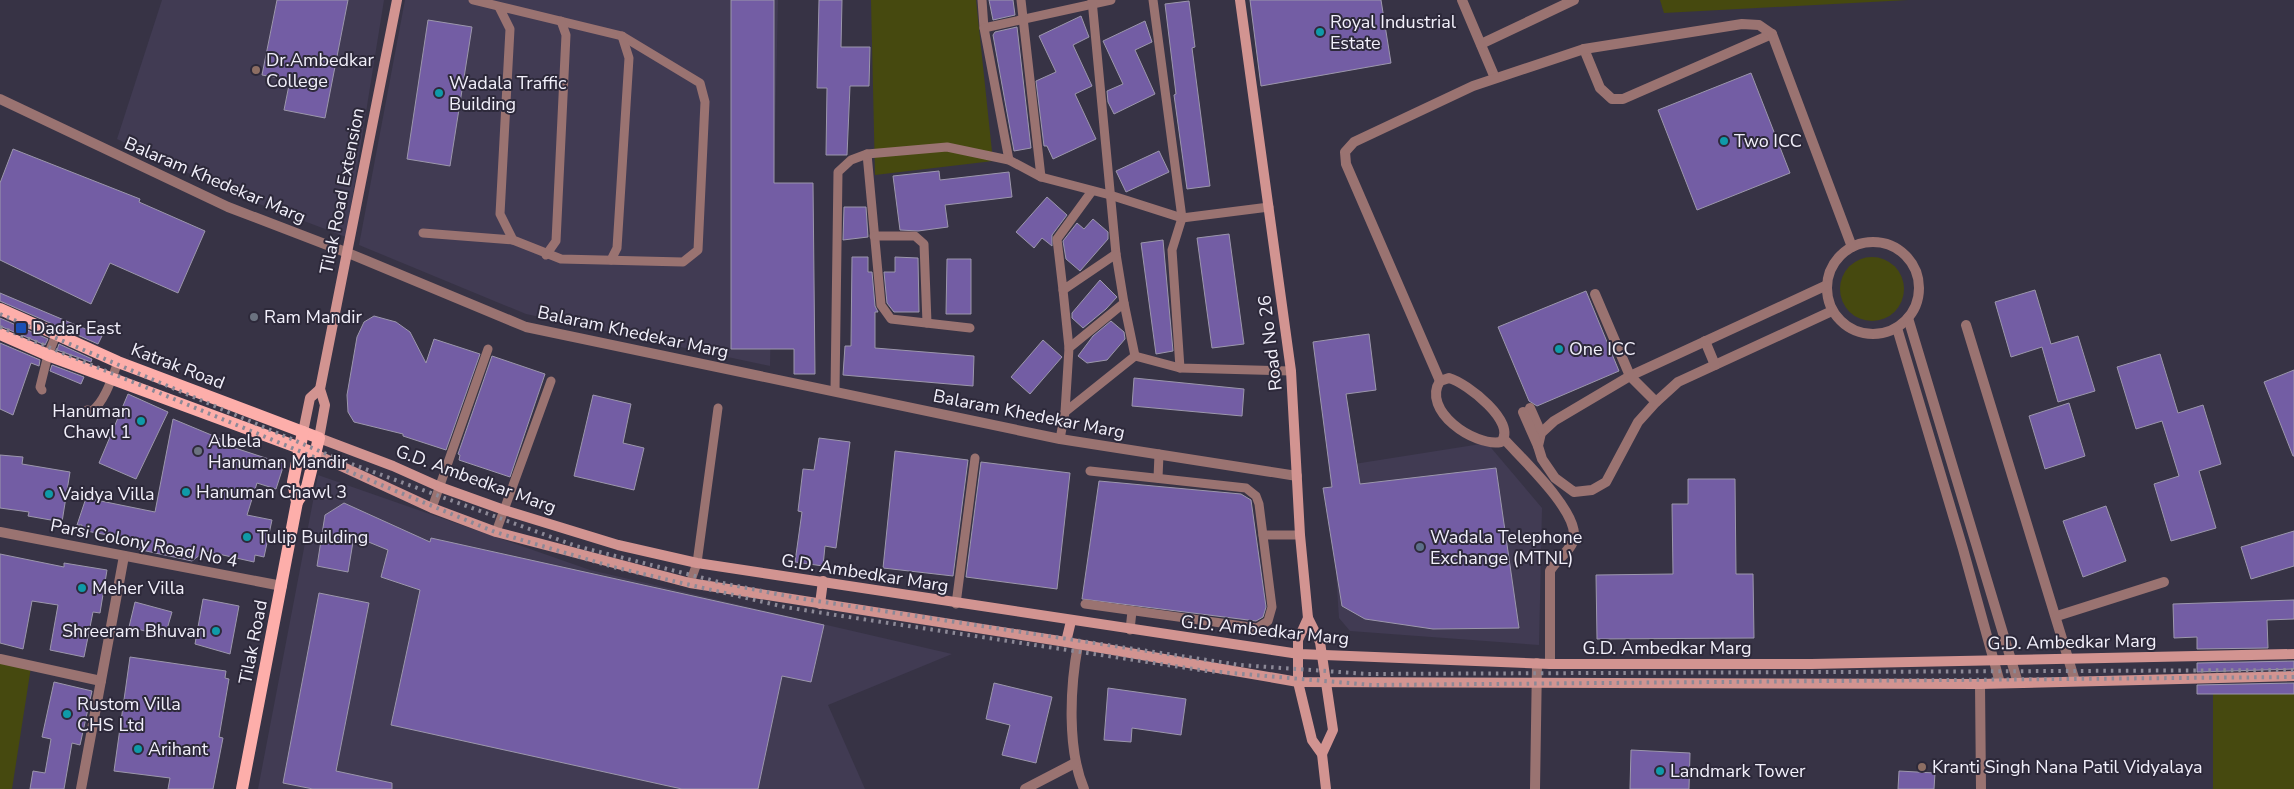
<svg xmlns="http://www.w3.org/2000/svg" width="2294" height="789" font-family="'Nunito Sans',sans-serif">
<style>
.built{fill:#413b53}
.green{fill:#46490f}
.building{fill:#735da4;stroke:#9c97ac}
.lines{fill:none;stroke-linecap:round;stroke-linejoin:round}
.lane{stroke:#9a7371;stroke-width:9}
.street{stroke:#9a7371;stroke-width:10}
.secondary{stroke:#d29491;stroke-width:10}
.primary{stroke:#fdaeaa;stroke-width:12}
.rail{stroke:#8c8997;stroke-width:4;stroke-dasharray:2.5 5;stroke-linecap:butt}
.culture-dot{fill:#0f9aa8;stroke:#2d293a;stroke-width:2}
.education-dot{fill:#8d6e63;stroke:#2d293a;stroke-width:2}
.worship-dot{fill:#6b7280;stroke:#2d293a;stroke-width:2}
.transit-dot{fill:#1a4fb4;stroke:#2d293a;stroke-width:2}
.service-dot{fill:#5c6f8a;stroke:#2d293a;stroke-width:2}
.labels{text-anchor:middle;stroke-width:4;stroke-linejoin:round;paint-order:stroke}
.poi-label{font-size:18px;fill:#f2f0fb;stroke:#2d293a;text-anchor:start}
.street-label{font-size:18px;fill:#f2f0fb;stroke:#2d293a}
</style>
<rect width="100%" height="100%" fill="#373345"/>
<g class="built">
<path d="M 162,0 L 384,0 L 346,237 L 230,193 L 117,139 Z"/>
<path d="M 405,0 L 778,0 L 770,366 L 526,314 L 359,245 Z"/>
<path d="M 1487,443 L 1542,508 L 1539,645 L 1350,631 L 1339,618 L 1329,468 Z"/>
<path d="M 318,475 L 590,570 L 952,654 L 828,705 L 865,789 L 258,789 Z"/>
</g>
<g class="green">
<path d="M 871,0 L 976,0 L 993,161 L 875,175 Z"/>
<path d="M 1660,0 L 1908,0 L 1664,13 Z"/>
<circle cx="1872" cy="289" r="32"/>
<path d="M 0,660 L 31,667 L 12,789 L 0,789 Z"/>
<rect x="2213" y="693" width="81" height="96"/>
</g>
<g class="building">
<path d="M 277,0 L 348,0 L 325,118 L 284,110 L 290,80 L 262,75 Z"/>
<path d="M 731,0 L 774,0 L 774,183 L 813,183 L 815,374 L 794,374 L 794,349 L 731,349 Z"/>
<path d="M 819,0 L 842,0 L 841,47 L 870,47 L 869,86 L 850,86 L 847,155 L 826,155 L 827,88 L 817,88 Z"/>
<path d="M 989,0 L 1013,0 L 1015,15 L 993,20 Z"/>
<path d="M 1250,0 L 1381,0 L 1391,63 L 1261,86 Z"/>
<path d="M 1189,1 L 1195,47 L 1192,48 L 1210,186 L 1187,189 L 1174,95 L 1176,94 L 1165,4 Z"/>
<path d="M 1081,16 L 1089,37 L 1073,45 L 1092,86 L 1075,94 L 1096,139 L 1053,159 L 1047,146 L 1044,146 L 1036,81 L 1056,72 L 1039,36 Z"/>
<path d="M 428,20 L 472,27 L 450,166 L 407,159 Z"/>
<path d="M 1145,21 L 1152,42 L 1135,50 L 1155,94 L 1114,114 L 1108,102 L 1107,91 L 1123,84 L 1103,41 Z"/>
<path d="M 1017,27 L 1031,148 L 1014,151 L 993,35 L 995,32 Z"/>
<path d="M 1751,73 L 1790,173 L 1697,210 L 1658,110 Z"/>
<path d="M 13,149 L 140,199 L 139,202 L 205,231 L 178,293 L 110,263 L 91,304 L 0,260 L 0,183 Z"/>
<path d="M 1159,151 L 1169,172 L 1126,192 L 1116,171 Z"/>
<path d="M 939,171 L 940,180 L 1009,172 L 1012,197 L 945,205 L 948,227 L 918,231 L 900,230 L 893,176 Z"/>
<path d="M 1047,197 L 1067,215 L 1052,235 L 1052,246 L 1042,238 L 1034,248 L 1016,232 Z"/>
<path d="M 844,207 L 866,207 L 868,237 L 843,240 Z"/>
<path d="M 1093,219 L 1108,232 L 1108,239 L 1080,271 L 1066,259 L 1063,241 L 1077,223 L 1084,229 Z"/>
<path d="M 1229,234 L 1244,344 L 1212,348 L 1197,238 Z"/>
<path d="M 1163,240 L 1173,351 L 1156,354 L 1141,243 Z"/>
<path d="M 852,257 L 868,257 L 868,272 L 872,272 L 875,306 L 878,312 L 875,312 L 875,348 L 974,356 L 973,386 L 843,375 L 845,346 L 851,346 Z"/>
<path d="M 895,257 L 918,258 L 919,312 L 894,312 L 887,303 L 884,272 L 895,272 Z"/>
<path d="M 947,259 L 971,259 L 971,314 L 946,314 Z"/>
<path d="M 1100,280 L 1117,297 L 1106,309 L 1083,328 L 1072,318 L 1072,313 Z"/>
<path d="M 2035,290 L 2051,344 L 2078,336 L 2095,391 L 2058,402 L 2042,347 L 2011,357 L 1995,302 Z"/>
<path d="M 1586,291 L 1619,371 L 1537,406 L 1529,401 L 1498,327 Z"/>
<path d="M 0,293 L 102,336 L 98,344 L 0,301 Z"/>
<path d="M 374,316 L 396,322 L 410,332 L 426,363 L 434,339 L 480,354 L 446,450 L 403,436 L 403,434 L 354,422 L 348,412 L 347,395 L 357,337 L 364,322 Z"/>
<path d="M 0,318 L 48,339 L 45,345 L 0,326 Z"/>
<path d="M 1111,321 L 1124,332 L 1125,339 L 1107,360 L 1087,363 L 1078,356 L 1093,336 Z"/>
<path d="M 1369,334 L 1376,390 L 1346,394 L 1360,484 L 1496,468 L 1519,628 L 1433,629 L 1365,619 L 1342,606 L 1323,488 L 1332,487 L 1313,342 Z"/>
<path d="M 1043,340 L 1062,357 L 1030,394 L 1011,377 Z"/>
<path d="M 0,343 L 40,360 L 39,366 L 31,363 L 13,415 L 0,409 Z"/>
<path d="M 59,344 L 92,359 L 91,362 L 57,350 Z"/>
<path d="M 2160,354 L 2178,413 L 2203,405 L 2221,464 L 2199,471 L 2216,528 L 2171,541 L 2154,484 L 2179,476 L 2162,421 L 2136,429 L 2117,367 Z"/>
<path d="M 492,356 L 545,374 L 510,477 L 459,460 L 460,455 L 458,454 Z"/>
<path d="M 52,365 L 84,377 L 81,384 L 50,371 Z"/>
<path d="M 2294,370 L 2294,456 L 2293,456 L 2264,382 Z"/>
<path d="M 1134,378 L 1244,389 L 1242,416 L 1132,406 Z"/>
<path d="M 128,394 L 168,412 L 136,479 L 99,463 Z"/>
<path d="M 593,395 L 631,404 L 623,443 L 644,448 L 634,490 L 574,476 Z"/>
<path d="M 2069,403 L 2085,456 L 2045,469 L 2029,416 Z"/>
<path d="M 173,419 L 233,444 L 232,447 L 284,464 L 276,489 L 257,483 L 247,515 L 272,520 L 264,557 L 255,555 L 254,562 L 205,551 L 192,561 L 137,549 L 139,541 L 81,530 L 82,525 L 77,525 L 86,498 L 155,512 Z"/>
<path d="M 819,438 L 850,442 L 836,548 L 825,546 L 823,566 L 795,562 L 802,512 L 798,511 L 803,469 L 814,470 Z"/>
<path d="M 895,451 L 968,460 L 953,576 L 883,568 Z"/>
<path d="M 0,455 L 23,457 L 22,464 L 70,472 L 62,522 L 28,516 L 29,512 L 0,508 Z"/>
<path d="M 981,462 L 1070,473 L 1057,589 L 966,577 Z"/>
<path d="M 1688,479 L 1735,479 L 1736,574 L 1753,574 L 1754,638 L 1597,639 L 1596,575 L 1673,574 L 1672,504 L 1688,504 Z"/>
<path d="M 1099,481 L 1241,494 L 1251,500 L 1266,607 L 1263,617 L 1256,621 L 1082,599 Z"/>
<path d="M 344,503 L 430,542 L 431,538 L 824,625 L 811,682 L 782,676 L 758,789 L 682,789 L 391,725 L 420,590 L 381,577 L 388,550 L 354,536 L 348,572 L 317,566 L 325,515 Z"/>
<path d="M 2106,506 L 2126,561 L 2083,577 L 2063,521 Z"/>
<path d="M 2294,531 L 2294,566 L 2251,579 L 2241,547 Z"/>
<path d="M 0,554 L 64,567 L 64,563 L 107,570 L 100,613 L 93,612 L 84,657 L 50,650 L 58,605 L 32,601 L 23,649 L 0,643 Z"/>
<path d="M 319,593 L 369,603 L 336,771 L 392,783 L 392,789 L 313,789 L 283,783 Z"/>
<path d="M 203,599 L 239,606 L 230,654 L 195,644 Z"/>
<path d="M 2294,600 L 2294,619 L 2267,620 L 2268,648 L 2197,649 L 2197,637 L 2174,638 L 2173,604 Z"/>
<path d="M 135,602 L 172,612 L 165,636 L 129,627 Z"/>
<path d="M 130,657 L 226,671 L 225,678 L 229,679 L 219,737 L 223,738 L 213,789 L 168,789 L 170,778 L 114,771 Z"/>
<path d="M 2294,661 L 2294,669 L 2197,672 L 2197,663 Z"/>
<path d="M 54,682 L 92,691 L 80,745 L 72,743 L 64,789 L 30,789 L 33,771 L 45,773 L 51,739 L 42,737 Z"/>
<path d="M 994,683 L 1052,697 L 1036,763 L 1002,755 L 1010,725 L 986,719 Z"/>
<path d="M 2294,683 L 2294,694 L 2197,694 L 2197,685 Z"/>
<path d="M 1108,688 L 1186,699 L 1181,735 L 1132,728 L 1131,742 L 1104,740 Z"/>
<path d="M 1631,750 L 1690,753 L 1689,789 L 1630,789 Z"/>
<path d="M 1899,771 L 1935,773 L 1934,789 L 1898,789 Z"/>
</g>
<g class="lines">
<g class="lane">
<path d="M 473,0 L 622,36 L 700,83 L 705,102 L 698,250 L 683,262 L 561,259 L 513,240 L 500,214 L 510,29 L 499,7"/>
<path d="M 982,0 L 984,28 L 1111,0"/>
<path d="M 1021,0 L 1041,177"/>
<path d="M 1092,0 L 1116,254"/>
<path d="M 1153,0 L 1182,218 L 1172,250 L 1180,368"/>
<path d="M 984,28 L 1009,160"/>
<path d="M 867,154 L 881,305 L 891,319 L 970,328"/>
<path d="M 423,233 L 513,240"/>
<path d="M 874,236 L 915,236 L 924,244 L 927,323"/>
<path d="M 546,255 L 556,241 L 566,35 L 561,21"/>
<path d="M 611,260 L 617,248 L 629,58 L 622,36"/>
<path d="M 1063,290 L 1069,348"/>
<path d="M 1135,356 L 1180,368 L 1291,371"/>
<path d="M 42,390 L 40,387 L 48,355 L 56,335"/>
<path d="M 835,391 L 838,172 L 851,160 L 867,154 L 947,147 L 1009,160 L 1041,177 L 1110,195 L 1182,218 L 1269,207"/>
<path d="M 87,410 L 92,411 C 105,401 112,378 118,362"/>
<path d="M 1065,412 L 1135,356 L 1124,303"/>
<path d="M 1060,439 L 1065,412 L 1069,348 L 1124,303 L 1116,254 L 1063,290 L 1057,239 L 1092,191"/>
<path d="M 1158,478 L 1159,454"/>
<path d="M 432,508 L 488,349"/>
<path d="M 496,532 L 551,381"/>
<path d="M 1263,535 L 1300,535"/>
<path d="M 690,583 L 697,563 L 718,408"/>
<path d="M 956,604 L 975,458"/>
<path d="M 1085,604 L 1257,628 L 1268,621 L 1272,607 L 1259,504 L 1256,496 L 1246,488 L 1090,471"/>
<path d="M 1130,630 L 1132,611"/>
</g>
<g class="street">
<path d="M 1462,0 L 1495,78"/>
<path d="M 1481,44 L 1574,0"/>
<path d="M 1584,49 L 1600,88 L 1612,99 L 1623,99 L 1772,34"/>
<path d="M 0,99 L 228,207 L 348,253 L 526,327 L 1060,439 L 1297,476"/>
<circle cx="1873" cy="288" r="46"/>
<path d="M 1827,285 L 1630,376 L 1554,421 L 1541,433 L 1538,446 L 1542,459 L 1555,478 L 1574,492 L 1592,490 L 1606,482 L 1638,422 L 1656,402 L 1678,382 L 1832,311"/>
<path d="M 1595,294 L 1630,376 L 1656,402"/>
<path d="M 1908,318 L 2018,683"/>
<path d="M 1966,325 L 2075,681"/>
<path d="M 1897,328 L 1963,549 L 2000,683"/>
<path d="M 1705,341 L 1715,365"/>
<path d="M 1449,378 C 1467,383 1518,423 1501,442 C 1474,447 1421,410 1440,381 Z"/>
<path d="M 1440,381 L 1346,164 L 1345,152 L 1354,142 L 1473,86 L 1584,49 L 1742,24 L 1759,25 L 1772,34 L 1852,247"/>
<path d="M 1530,408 L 1541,433"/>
<path d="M 1523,412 L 1538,446"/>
<path d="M 1504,439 C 1522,459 1577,510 1574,537 C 1573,550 1556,559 1550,571 L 1550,664"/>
<path d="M 0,532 L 282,586"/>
<path d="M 2057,616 L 2164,582"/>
<path d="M 1078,645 C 1070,687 1067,749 1084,789"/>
<path d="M 0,659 L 101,681"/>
<path d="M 1980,684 L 1981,789"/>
<path d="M 81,789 L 124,556"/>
<path d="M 1025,789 L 1075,763"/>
<path d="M 1535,789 L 1537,663"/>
</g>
<g class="secondary">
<path d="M 397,0 L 320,389 L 325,405 L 319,438 L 393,466 L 440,487 L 504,510 L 618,545 L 697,563 L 1299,654 L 1550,664 L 1811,664 L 2294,654"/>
<path d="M 1240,0 L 1291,371 L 1300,535 L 1308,618 L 1298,640 L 1298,682 L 1312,740 L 1322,754 L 1326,789"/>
<path d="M 303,432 L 310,398 L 320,389"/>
<path d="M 315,454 L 432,508 L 496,532 L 690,583 L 1066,642 L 1298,682 L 1980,684 L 2294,676"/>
<path d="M 820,604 L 823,581"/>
<path d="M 1308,618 L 1320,642 L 1333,730 L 1322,754"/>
<path d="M 1066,642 L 1071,621"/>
</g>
<g class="primary">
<path d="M 0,309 L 118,362 L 319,438 L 307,487 L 297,502"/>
<path d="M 0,334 L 48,355 L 308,451"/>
<path d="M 242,789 L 297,502 L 293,482 L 303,432"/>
</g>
<g class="rail">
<path d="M 0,314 L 338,459 L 576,546 L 727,584 L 797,598 L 1240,665 L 1368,674 L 2294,670"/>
<path d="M 0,327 L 495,532 L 613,567 L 785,607 L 842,616 L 1207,671 L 1372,685 L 2294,677"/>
</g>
</g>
<g class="culture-dot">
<circle cx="1320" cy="32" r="5"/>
<circle cx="439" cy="93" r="5"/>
<circle cx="1724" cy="141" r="5"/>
<circle cx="1559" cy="349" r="5"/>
<circle cx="141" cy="421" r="5"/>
<circle cx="186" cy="492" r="5"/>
<circle cx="49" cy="494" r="5"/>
<circle cx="247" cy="537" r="5"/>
<circle cx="82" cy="588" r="5"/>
<circle cx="216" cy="631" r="5"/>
<circle cx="67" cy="714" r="5"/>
<circle cx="138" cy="749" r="5"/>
<circle cx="1660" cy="771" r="5"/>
</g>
<g class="education-dot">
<circle cx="256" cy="70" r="5"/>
<circle cx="1922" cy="767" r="5"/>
</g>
<g class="worship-dot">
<circle cx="254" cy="317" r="5"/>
<circle cx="198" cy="451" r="5"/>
</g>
<rect class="transit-dot" x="15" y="322" width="12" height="12" rx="2.5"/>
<circle class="service-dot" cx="1420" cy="547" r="5"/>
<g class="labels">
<g class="poi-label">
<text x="1330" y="28">Royal Industrial<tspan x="1330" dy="21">Estate</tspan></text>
<text x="266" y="66">Dr.Ambedkar<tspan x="266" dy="21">College</tspan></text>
<text x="449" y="89">Wadala Traffic<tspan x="449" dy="21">Building</tspan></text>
<text x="1734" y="147">Two ICC</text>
<text x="264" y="323">Ram Mandir</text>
<text x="32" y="334">Dadar East</text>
<text x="1569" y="355">One ICC</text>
<text x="131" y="417" text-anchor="end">Hanuman<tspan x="131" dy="21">Chawl 1</tspan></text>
<text x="208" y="447">Albela<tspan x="208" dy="21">Hanuman Mandir</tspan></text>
<text x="196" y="498">Hanuman Chawl 3</text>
<text x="59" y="500">Vaidya Villa</text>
<text x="257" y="543">Tulip Building</text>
<text x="1430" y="543">Wadala Telephone<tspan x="1430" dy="21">Exchange (MTNL)</tspan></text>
<text x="92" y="594">Meher Villa</text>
<text x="206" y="637" text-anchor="end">Shreeram Bhuvan</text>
<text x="77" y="710">Rustom Villa<tspan x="77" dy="21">CHS Ltd</tspan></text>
<text x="148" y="755">Arihant</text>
<text x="1932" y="773">Kranti Singh Nana Patil Vidyalaya</text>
<text x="1670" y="777">Landmark Tower</text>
</g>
<g class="street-label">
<text transform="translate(215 180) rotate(23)" y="6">Balaram Khedekar Marg</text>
<text transform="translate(342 191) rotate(-79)" y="6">Tilak Road Extension</text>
<text transform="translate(633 332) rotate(12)" y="6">Balaram Khedekar Marg</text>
<text transform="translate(1270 343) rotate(-97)" y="6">Road No 26</text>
<text transform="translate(178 366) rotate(21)" y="6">Katrak Road</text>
<text transform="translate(1029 414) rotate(11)" y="6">Balaram Khedekar Marg</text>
<text transform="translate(476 479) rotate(20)" y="6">G.D. Ambedkar Marg</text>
<text transform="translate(144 543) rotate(11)" y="6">Parsi Colony Road No 4</text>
<text transform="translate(865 573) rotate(9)" y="6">G.D. Ambedkar Marg</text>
<text transform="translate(1265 630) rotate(6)" y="6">G.D. Ambedkar Marg</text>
<text transform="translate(253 642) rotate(-79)" y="6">Tilak Road</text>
<text transform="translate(2072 642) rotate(-1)" y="6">G.D. Ambedkar Marg</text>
<text x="1667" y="654">G.D. Ambedkar Marg</text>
</g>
</g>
</svg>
